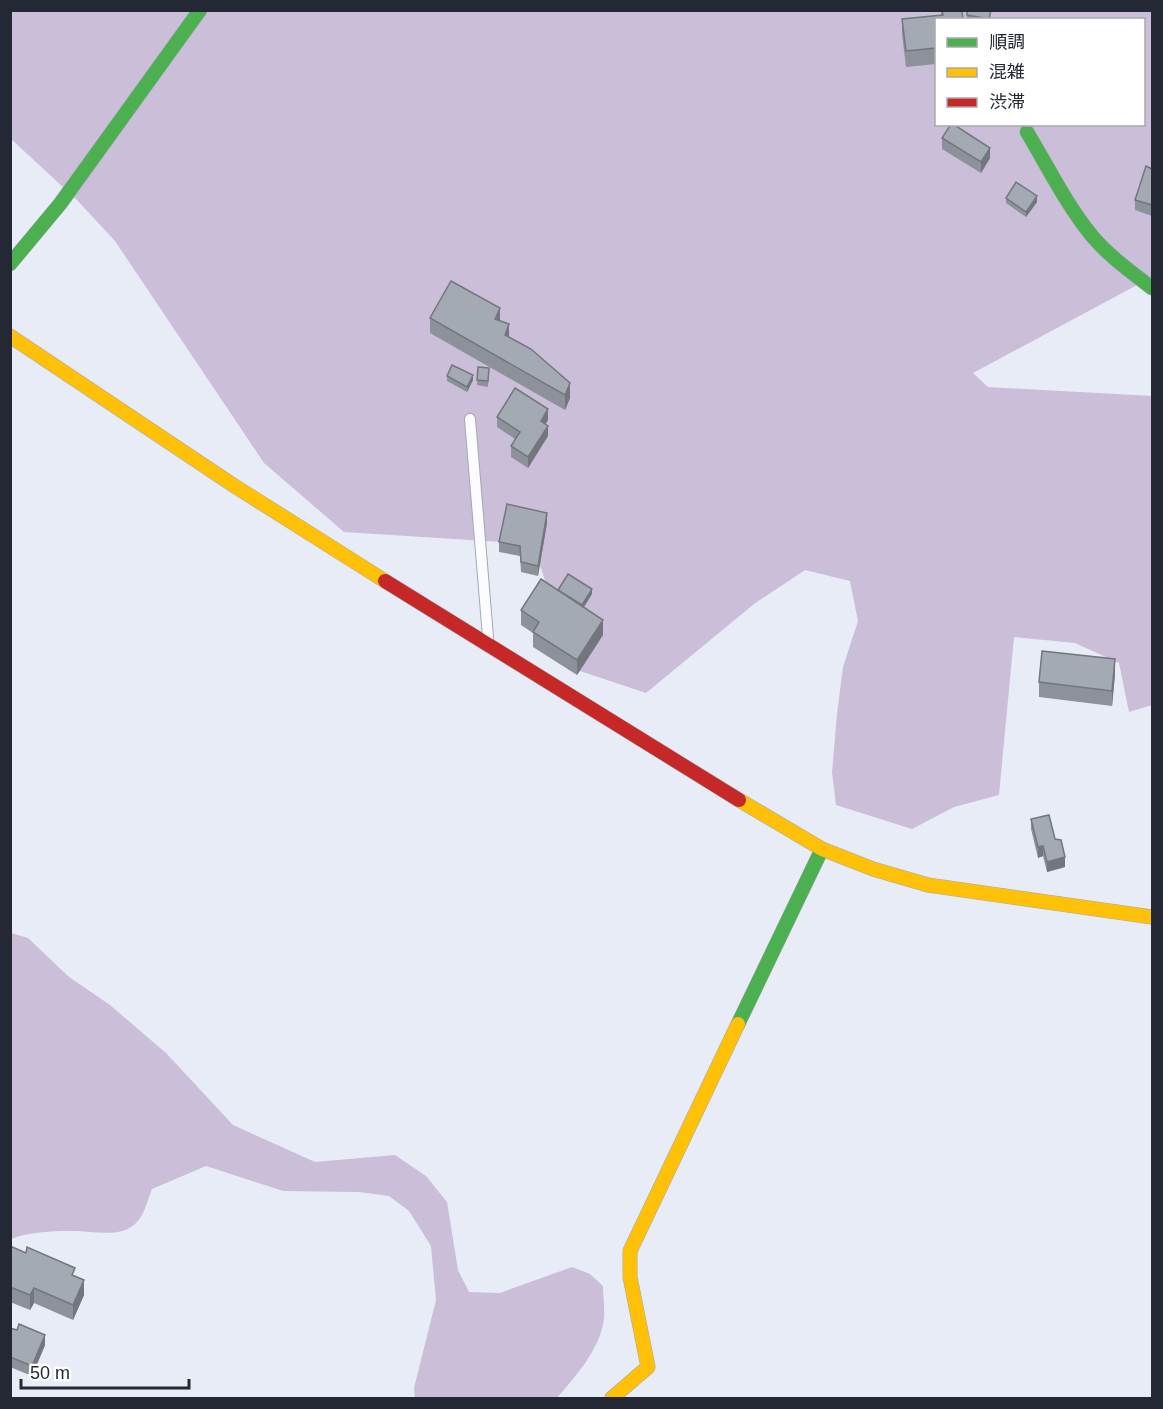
<svg xmlns="http://www.w3.org/2000/svg" width="1163" height="1409" font-family="Helvetica,'Noto Sans JP',sans-serif">
<style>
.forest{fill:#cabed9;fill-rule:evenodd}
.lines{fill:none;stroke-linecap:round;stroke-linejoin:round}
.lane-casing{stroke:#a4a8b1;stroke-width:12}
.fast-casing{stroke:#a4a8b1;stroke-width:15}
.slow-casing{stroke:#a4a8b1;stroke-width:15}
.jam-casing{stroke:#a4a8b1;stroke-width:15}
.lane{stroke:#fcfcfe;stroke-width:10}
.fast{stroke:#4caf50;stroke-width:14}
.slow{stroke:#ffc107;stroke-width:14}
.jam{stroke:#c62828;stroke-width:14}
.wall{fill:#8d929a}
.shaded-wall{fill:#73777d}
.building{fill:#a4aab3;stroke:#73777d;stroke-width:1.5}
</style>
<rect width="100%" height="100%" fill="#e8ecf6"/>
<g class="forest">
<path d="M 10,11 L 1152,11 L 1152,277 L 973,373 L 988,387 L 1152,396 L 1152,705 L 1129,712 L 1119,663 L 1075,643 L 1014,637 L 999,795 L 954,807 L 912,829 L 836,805 L 832,773 L 837,714 L 843,667 L 858,621 L 850,581 L 805,570 L 754,604 L 646,693 L 574,669 L 533,544 L 344,532 L 264,463 L 115,241 L 77,200 L 11,139 ZM 936,20 L 1144,20 L 1144,124 L 936,124 Z"/>
<path d="M 11,933 L 28,938 L 69,977 L 110,1005 L 166,1053 L 233,1125 L 315,1162 L 395,1155 L 426,1176 L 447,1202 L 458,1270 L 469,1292 L 500,1293 L 572,1267 L 590,1274 L 603,1286 C 603,1297 605,1309 604,1319 C 600,1349 576,1376 557,1398 L 415,1398 L 414,1388 L 436,1300 L 431,1246 L 409,1211 L 389,1196 L 359,1192 L 283,1191 L 206,1166 L 152,1189 C 149,1197 146,1207 142,1215 C 127,1242 95,1230 70,1231 C 51,1231 28,1232 11,1239 Z"/>
</g>
<g class="lines">
<g class="lane-casing">
<path id="lane" d="M 470,419 L 488,637"/>
</g>
<g class="fast-casing">
<g id="fast">
<path d="M 1027,132 C 1048,167 1066,204 1092,236 C 1109,256 1131,272 1152,288"/>
<path d="M 10,264 L 60,204 L 200,10"/>
<path d="M 738,1024 L 822,849"/>
</g>
</g>
<g class="slow-casing">
<g id="slow">
<path d="M 10,336 L 233,485 L 385,581"/>
<path d="M 739,800 L 822,849 L 873,869 L 928,885 L 1152,917"/>
<path d="M 612,1398 L 648,1367 L 630,1277 L 630,1251 L 738,1024"/>
</g>
</g>
<g class="jam-casing">
<path id="jam" d="M 385,581 L 739,800"/>
</g>
<use href="#lane" class="lane"/>
<use href="#fast" class="fast"/>
<use href="#slow" class="slow"/>
<use href="#jam" class="jam"/>
</g>
<g class="wall">
<path d="M 941,10 L 962,10 L 936,20 L 936,64 L 906,67 L 902,34 L 902,19 L 941,15 Z"/>
<path d="M 967,15 L 990,20 L 967,20 Z"/>
<path d="M 942,138 L 990,158 L 981,173 L 942,149 Z"/>
<path d="M 1152,169 L 1152,216 L 1135,210 L 1135,200 Z"/>
<path d="M 1006,198 L 1037,202 L 1026,217 L 1006,203 Z"/>
<path d="M 430,318 L 500,321 L 509,337 L 570,398 L 565,410 L 430,333 Z"/>
<path d="M 489,373 L 488,387 L 477,385 L 477,380 Z"/>
<path d="M 447,376 L 473,380 L 467,392 L 447,381 Z"/>
<path d="M 497,417 L 548,420 L 545,424 L 548,436 L 528,468 L 511,457 L 511,446 L 515,439 L 497,427 Z"/>
<path d="M 547,523 L 538,576 L 521,572 L 520,556 L 499,552 L 499,542 Z"/>
<path d="M 558,590 L 592,594 L 584,607 L 603,635 L 577,675 L 533,647 L 533,633 L 521,625 L 521,610 Z"/>
<path d="M 1115,674 L 1112,706 L 1039,697 L 1039,682 Z"/>
<path d="M 1031,819 L 1055,839 L 1065,867 L 1047,872 L 1043,856 L 1038,858 L 1031,829 Z"/>
<path d="M 10,1246 L 75,1277 L 84,1295 L 73,1320 L 34,1303 L 30,1310 L 10,1302 Z"/>
<path d="M 10,1328 L 45,1345 L 32,1376 L 10,1367 Z"/>
</g>
<g class="shaded-wall">
<path d="M 990,148 L 990,158 L 981,173 L 981,162 Z"/>
<path d="M 1037,196 L 1037,202 L 1026,217 L 1026,212 Z"/>
<path d="M 500,308 L 500,323 L 495,319 Z"/>
<path d="M 509,324 L 509,339 L 505,335 Z"/>
<path d="M 473,375 L 473,380 L 467,392 L 467,387 Z"/>
<path d="M 570,383 L 570,398 L 565,410 L 565,395 Z"/>
<path d="M 548,409 L 548,420 L 541,432 L 541,421 Z"/>
<path d="M 548,426 L 548,436 L 528,468 L 528,457 Z"/>
<path d="M 547,513 L 547,523 L 538,576 L 538,566 Z"/>
<path d="M 592,589 L 592,594 L 582,610 L 582,605 Z"/>
<path d="M 603,620 L 603,635 L 577,675 L 577,660 Z"/>
<path d="M 1115,659 L 1115,674 L 1112,706 L 1112,691 Z"/>
<path d="M 1043,846 L 1043,856 L 1038,858 L 1038,847 Z"/>
<path d="M 1065,857 L 1065,867 L 1047,872 L 1047,862 Z"/>
<path d="M 84,1280 L 84,1295 L 73,1320 L 73,1305 Z"/>
<path d="M 34,1288 L 34,1303 L 30,1310 L 30,1295 Z"/>
<path d="M 45,1335 L 45,1345 L 32,1376 L 32,1366 Z"/>
</g>
<g class="building">
<path d="M 942,10 L 962,10 L 963,20 L 936,20 L 936,48 L 906,51 L 902,19 L 943,15 Z"/>
<path d="M 967,10 L 991,10 L 989,19 L 967,15 Z"/>
<path d="M 951,124 L 953,124 L 990,148 L 981,162 L 942,138 Z"/>
<path d="M 1146,166 L 1152,169 L 1152,205 L 1135,200 Z"/>
<path d="M 1016,182 L 1037,196 L 1026,212 L 1006,198 Z"/>
<path d="M 451,281 L 500,308 L 495,319 L 509,324 L 505,335 L 531,349 L 570,383 L 565,395 L 430,318 Z"/>
<path d="M 452,365 L 473,375 L 467,387 L 447,376 Z"/>
<path d="M 478,367 L 489,368 L 488,381 L 477,380 Z"/>
<path d="M 515,388 L 548,409 L 541,421 L 548,426 L 528,457 L 511,446 L 520,432 L 497,417 Z"/>
<path d="M 507,504 L 547,513 L 538,566 L 521,562 L 520,546 L 499,542 Z"/>
<path d="M 568,574 L 592,589 L 582,605 L 558,590 Z"/>
<path d="M 541,579 L 603,620 L 577,660 L 533,632 L 539,622 L 521,610 Z"/>
<path d="M 1042,651 L 1115,659 L 1112,691 L 1039,682 Z"/>
<path d="M 1049,815 L 1055,839 L 1061,840 L 1065,857 L 1047,862 L 1043,846 L 1038,847 L 1031,819 Z"/>
<path d="M 10,1246 L 26,1253 L 27,1247 L 75,1268 L 72,1275 L 84,1280 L 73,1305 L 34,1288 L 30,1295 L 10,1287 Z"/>
<path d="M 19,1324 L 45,1335 L 32,1366 L 10,1357 L 10,1328 L 17,1330 Z"/>
</g>
<rect width="1163" height="1409" fill="none" stroke="#242834" stroke-width="24"/>
<rect x="935" y="18" width="210" height="108" fill="#ffffff" stroke="#a7a9ae" stroke-width="1.5"/>
<rect x="947" y="38" width="30" height="9" fill="#4caf50" stroke="#a7a9ae" stroke-width="1.5"/>
<text x="989" y="48" font-size="18" fill="#242834">順調</text>
<rect x="947" y="68" width="30" height="9" fill="#ffc107" stroke="#a7a9ae" stroke-width="1.5"/>
<text x="989" y="78" font-size="18" fill="#242834">混雑</text>
<rect x="947" y="98" width="30" height="9" fill="#c62828" stroke="#a7a9ae" stroke-width="1.5"/>
<text x="989" y="108" font-size="18" fill="#242834">渋滞</text>
<path d="M21 1379v9h168v-9" fill="none" stroke="#242834" stroke-width="3"/>
<text x="30" y="1379" font-size="18" fill="#242834" stroke="#ffffff" stroke-width="4.5" paint-order="stroke">50 m</text>
</svg>
